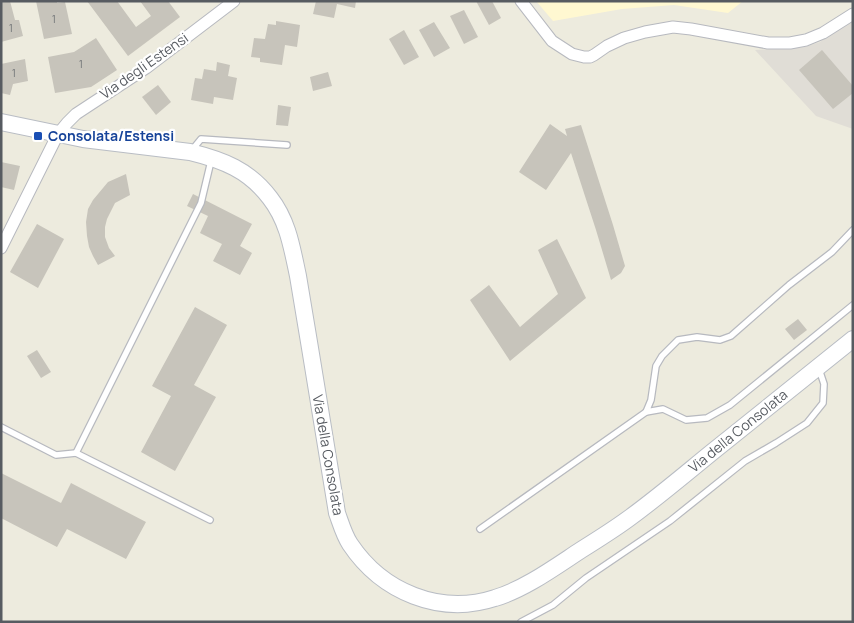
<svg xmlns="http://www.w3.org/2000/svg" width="854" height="623" font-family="Manrope,sans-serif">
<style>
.commercial{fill:#fff8d1}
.industrial{fill:#e0ddd6}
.building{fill:#c7c4bb}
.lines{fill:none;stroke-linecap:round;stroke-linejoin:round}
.lane-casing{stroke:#b7b9bf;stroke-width:8}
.street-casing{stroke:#b7b9bf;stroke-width:13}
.secondary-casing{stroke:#b9bdc4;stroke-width:18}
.lane{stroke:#fff;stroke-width:5.5}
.street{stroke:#fff;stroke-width:11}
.secondary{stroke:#fff;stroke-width:16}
.transit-dot{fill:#1a4fb4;stroke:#fff;stroke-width:2}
.labels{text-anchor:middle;stroke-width:4.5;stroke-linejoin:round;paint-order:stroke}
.number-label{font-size:11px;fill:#737578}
.street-label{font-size:14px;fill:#575b61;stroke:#fff}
.transit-label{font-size:14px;font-weight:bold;fill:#164399;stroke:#fff;text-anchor:start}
</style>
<rect width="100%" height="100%" fill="#edebde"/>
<path class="commercial" d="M 536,1 L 743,1 L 728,13 L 674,5 L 622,9 L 553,21 Z"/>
<path class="industrial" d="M 853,19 L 853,129 L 816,116 L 755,50 L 805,47 L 820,42 Z"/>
<g class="building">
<path d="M 1,1 L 10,1 L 15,20 L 19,20 L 23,36 L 1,42 Z"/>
<path d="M 36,1 L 57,1 L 57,3 L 65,2 L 72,34 L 44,39 Z"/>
<path d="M 87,1 L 117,1 L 136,27 L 151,16 L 140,1 L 168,1 L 180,17 L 128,56 Z"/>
<path d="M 316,1 L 356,1 L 355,8 L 337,4 L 334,18 L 313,14 Z"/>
<path d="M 476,1 L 492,1 L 501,18 L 489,25 Z"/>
<path d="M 464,10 L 478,37 L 464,44 L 450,16 Z"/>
<path d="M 276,21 L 300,25 L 297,47 L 285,45 L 282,65 L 260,62 L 260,58 L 251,57 L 254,38 L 265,39 L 268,24 L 276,25 Z"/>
<path d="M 434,22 L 450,48 L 434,57 L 419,30 Z"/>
<path d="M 404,30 L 419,57 L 404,65 L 389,39 Z"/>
<path d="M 96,38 L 117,70 L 91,87 L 55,93 L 48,57 L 74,52 Z"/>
<path d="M 822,50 L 853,86 L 853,93 L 833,109 L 799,70 Z"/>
<path d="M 25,59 L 28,81 L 13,84 L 10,95 L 1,93 L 1,64 Z"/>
<path d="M 217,62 L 230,65 L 228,76 L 237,78 L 233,100 L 214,97 L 213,104 L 191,100 L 195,78 L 202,79 L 204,69 L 216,71 Z"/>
<path d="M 328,72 L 332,86 L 313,91 L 310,77 Z"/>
<path d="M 158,85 L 171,102 L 156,115 L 142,97 Z"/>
<path d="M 278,105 L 291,107 L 288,126 L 276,125 Z"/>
<path d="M 550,124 L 567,136 L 565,129 L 581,125 L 613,225 L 625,266 L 621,273 L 611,280 L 596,230 L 571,153 L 546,190 L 519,172 Z"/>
<path d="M 1,162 L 20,166 L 14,190 L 1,187 Z"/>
<path d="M 126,174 L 130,195 L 115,203 L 107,219 L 105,227 L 105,237 L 109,248 L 115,256 L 98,265 L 93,256 L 89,247 L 87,236 L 86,222 L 88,209 L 93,200 L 108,182 Z"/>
<path d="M 193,194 L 252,224 L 240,246 L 252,253 L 240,275 L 213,261 L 222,244 L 200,233 L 208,216 L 187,206 Z"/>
<path d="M 37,224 L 64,239 L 38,288 L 10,272 Z"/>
<path d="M 557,239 L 586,298 L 510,361 L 470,300 L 489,285 L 520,327 L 558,294 L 538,250 Z"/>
<path d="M 195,307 L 227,325 L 194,385 L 216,397 L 175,471 L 141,452 L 171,396 L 152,386 Z"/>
<path d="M 798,319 L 807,330 L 794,340 L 785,329 Z"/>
<path d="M 37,350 L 51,372 L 41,378 L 27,356 Z"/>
<path d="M 1,473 L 61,503 L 71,483 L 146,522 L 126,559 L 67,529 L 57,547 L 1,518 Z"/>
</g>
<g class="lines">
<g class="lane-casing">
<g id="lane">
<path d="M 192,150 L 201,139 L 287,145"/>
<path d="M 853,230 L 832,252 L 789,285 L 731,336 L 720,340 L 697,337 L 678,340 L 662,356 L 656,366 L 651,400 L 646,412 L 663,409 L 686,420 L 707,418 L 730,405 L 853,305"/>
<path d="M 1,427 L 56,455 L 76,453"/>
<path d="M 210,520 L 76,453 L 201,203 L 211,161"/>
<path d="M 480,529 L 646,412"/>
<path d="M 521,622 L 553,605 L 586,578 L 670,521 L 745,461 L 776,443 L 807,423 L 823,403 L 824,384 L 819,369"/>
</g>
</g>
<g class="street-casing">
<g id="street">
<path d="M 521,1 L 552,41 L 572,54 L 584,57 L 590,57 L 594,55 L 607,46 L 624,38 L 645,32 L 673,27 L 691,29 L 768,43 L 790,43 L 806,40 L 823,33 L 853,14"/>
<path d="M 1,248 L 58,134 L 67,123 L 76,114 L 146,68 L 234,1"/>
</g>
</g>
<g class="secondary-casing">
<path id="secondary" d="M 1,122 L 83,139 L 190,152 C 223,160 249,170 270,198 C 288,221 292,248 298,276 C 302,300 306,324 310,348 C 319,403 328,458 337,513 C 341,524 344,535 350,544 C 382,592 440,616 495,598 C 525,589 555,567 581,550 C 597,540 613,530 628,519 C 657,498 684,475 711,453 C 759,415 806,377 853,339"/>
</g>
<use href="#lane" class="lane"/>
<use href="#street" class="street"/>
<use href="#secondary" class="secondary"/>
</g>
<rect class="transit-dot" x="33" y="131" width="10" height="10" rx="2.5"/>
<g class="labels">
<g class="number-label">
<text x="54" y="23">1</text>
<text x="11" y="32">1</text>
<text x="81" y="68">1</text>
<text x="14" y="77">1</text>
</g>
<g class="street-label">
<text transform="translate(144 66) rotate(-35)" y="5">Via degli Estensi</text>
<text transform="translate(738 431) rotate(-39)" y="5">Via della Consolata</text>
<text transform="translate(328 455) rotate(80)" y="5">Via della Consolata</text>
</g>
<g class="transit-label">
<text x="48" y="141">Consolata/Estensi</text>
</g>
</g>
<rect width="854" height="623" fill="none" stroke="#575b61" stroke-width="5"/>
</svg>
